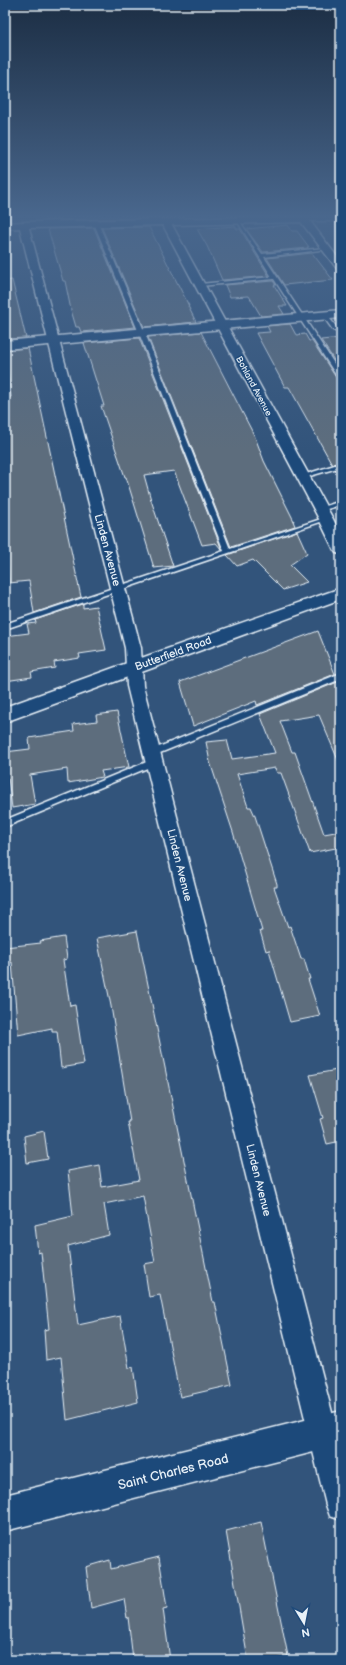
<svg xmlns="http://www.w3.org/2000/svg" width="346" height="1665" font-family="'Balsamiq Sans',sans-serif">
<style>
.building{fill:#5d6d7d;stroke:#e8f1f8}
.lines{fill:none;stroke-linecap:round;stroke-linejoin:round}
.service-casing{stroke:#e8f1f8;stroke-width:3}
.minor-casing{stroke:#e8f1f8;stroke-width:3}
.tertiary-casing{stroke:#e8f1f8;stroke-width:3}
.secondary-casing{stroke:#e8f1f8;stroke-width:3}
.service{fill:#1f4a7a;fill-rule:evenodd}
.minor{fill:#1f4a7a;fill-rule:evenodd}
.tertiary{fill:#1f4a7a;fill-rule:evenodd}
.secondary{fill:#1f4a7a;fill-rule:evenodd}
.labels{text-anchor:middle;stroke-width:3;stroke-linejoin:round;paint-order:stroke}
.far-street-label{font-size:9px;fill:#e8f1f8;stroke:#1f4a7a}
.street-label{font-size:11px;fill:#e8f1f8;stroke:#1f4a7a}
.near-street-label{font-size:13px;fill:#e8f1f8;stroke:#1f4a7a}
</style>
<rect width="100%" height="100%" fill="#32547b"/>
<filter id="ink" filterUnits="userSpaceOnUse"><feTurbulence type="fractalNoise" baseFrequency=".025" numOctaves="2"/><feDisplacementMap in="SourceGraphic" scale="8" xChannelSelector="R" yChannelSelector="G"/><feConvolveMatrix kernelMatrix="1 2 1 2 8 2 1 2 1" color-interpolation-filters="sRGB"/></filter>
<g filter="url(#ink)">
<g class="building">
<path d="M 45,216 L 144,216 L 145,218 L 45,220 Z"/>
<path d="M 288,225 L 292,231 L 297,231 L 309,247 L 307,247 L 308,248 L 263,252 L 246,229 Z"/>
<path d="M 235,226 L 237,229 L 240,229 L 269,276 L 222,280 L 207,246 L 197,229 Z"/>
<path d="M 149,227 L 189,306 L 188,306 L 196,322 L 144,327 L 102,228 Z"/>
<path d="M 94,228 L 135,327 L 81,332 L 79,327 L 76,327 L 71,310 L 65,281 L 63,281 L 48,229 Z"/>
<path d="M 312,253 L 333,280 L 284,285 L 267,258 Z"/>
<path d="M 12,280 L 26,338 L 5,339 L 5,281 Z"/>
<path d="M 273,281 L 276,285 L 274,285 L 287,306 L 279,306 L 284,314 L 261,316 L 249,296 L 230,297 L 225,285 Z"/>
<path d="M 290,324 L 296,335 L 305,334 L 309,341 L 312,341 L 337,379 L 341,381 L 341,462 L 332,464 L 289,387 L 285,387 L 256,333 L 270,332 L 267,326 Z"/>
<path d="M 201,332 L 255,437 L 264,461 L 294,521 L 293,521 L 295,526 L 231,547 L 148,337 Z"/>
<path d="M 139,338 L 222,550 L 216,543 L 202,545 L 174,471 L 144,475 L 151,500 L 173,566 L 154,568 L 126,477 L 125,477 L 101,406 L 104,406 L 84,343 Z"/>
<path d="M 341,338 L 341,371 L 321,340 Z"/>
<path d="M 28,348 L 81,597 L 34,613 L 29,581 L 9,583 L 7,558 L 5,558 L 5,398 L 11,397 L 5,350 Z"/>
<path d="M 297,531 L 307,553 L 290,565 L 307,582 L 283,590 L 253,560 L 237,566 L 227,555 Z"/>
<path d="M 83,604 L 83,608 L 96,606 L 106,650 L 79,654 L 80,658 L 54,662 L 55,668 L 31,672 L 32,677 L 5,681 L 5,636 L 29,633 L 27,624 L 36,623 L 35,620 Z"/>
<path d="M 318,631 L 335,674 L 257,705 L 256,701 L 193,726 L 180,682 Z"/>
<path d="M 340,681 L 341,682 L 341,767 L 319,715 L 280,721 L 292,752 L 295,752 L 324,834 L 341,831 L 341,847 L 310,853 L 281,773 L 277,773 L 275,768 L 237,774 L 248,807 L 251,807 L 255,816 L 277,884 L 277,887 L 274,887 L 288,927 L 290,926 L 301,959 L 304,959 L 310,979 L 308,979 L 320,1016 L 290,1022 L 269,950 L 266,951 L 260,931 L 262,931 L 233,832 L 210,762 L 206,742 L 227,740 L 232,759 L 275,753 L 260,714 Z"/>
<path d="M 117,712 L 129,767 L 101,771 L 103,777 L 68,783 L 67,769 L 30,775 L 35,804 L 12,808 L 8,778 L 5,779 L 5,752 L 30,749 L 29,738 L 74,731 L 73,724 L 97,721 L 96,715 Z"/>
<path d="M 137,931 L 213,1302 L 215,1302 L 232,1385 L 180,1397 L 160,1295 L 149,1297 L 144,1264 L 155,1262 L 143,1196 L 104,1204 L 109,1235 L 68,1246 L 78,1325 L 120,1316 L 129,1368 L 133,1367 L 138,1402 L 67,1420 L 61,1357 L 46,1360 L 44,1330 L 49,1329 L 41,1252 L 38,1253 L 35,1225 L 73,1216 L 68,1171 L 99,1165 L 102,1187 L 139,1180 L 128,1122 L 130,1122 L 111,1006 L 97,938 Z"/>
<path d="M 64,937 L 67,959 L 63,960 L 70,1006 L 75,1005 L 84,1064 L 61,1068 L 57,1031 L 52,1031 L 52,1028 L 18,1035 L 12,962 L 5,963 L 5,947 L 41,943 L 40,941 Z"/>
<path d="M 337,1070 L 341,1081 L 341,1141 L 327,1144 L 320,1119 L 323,1118 L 310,1075 Z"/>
<path d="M 44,1131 L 48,1159 L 27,1163 L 24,1136 Z"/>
<path d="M 261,1522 L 288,1656 L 271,1660 L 248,1660 L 226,1531 Z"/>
<path d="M 159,1557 L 167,1608 L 163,1609 L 170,1660 L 133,1660 L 128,1617 L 127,1618 L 124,1599 L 91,1608 L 86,1567 L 110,1560 L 111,1569 Z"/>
</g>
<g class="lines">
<g class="service-casing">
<g id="service">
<path d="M 236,219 L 238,219 L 262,254 L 326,248 L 328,249 L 264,257 L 341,374 L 341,380 L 338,378 L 274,279 L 200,286 L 198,285 L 200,284 L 272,277 Z"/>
<path d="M 96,222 L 98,223 L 145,333 L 230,549 L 324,518 L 329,519 L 5,629 L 5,624 L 224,551 L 139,333 L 94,223 Z"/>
<path d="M 323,315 L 327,315 L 337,328 L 341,329 L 341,333 L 333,330 L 323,316 Z"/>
<path d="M 341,463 L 341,467 L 303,478 L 300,476 Z"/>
<path d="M 341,501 L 341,505 L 320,511 L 317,509 Z"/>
<path d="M 341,673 L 341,679 L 155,755 L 152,756 L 148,753 L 149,751 Z"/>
<path d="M 154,759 L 157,760 L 158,762 L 157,764 L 5,827 L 5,820 Z"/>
</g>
</g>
<g class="minor-casing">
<path id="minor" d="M 294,216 L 341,216 L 341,221 L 310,221 L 341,262 L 341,271 L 338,270 L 301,222 L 172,225 L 333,519 L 341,535 L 341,554 L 336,553 L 334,550 L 319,519 L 163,225 L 29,228 L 141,648 L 143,686 L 341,1447 L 341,1520 L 330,1516 L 326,1505 L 127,686 L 125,648 L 20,228 L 5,229 L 5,223 L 24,222 Z"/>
</g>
<g class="tertiary-casing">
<path id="tertiary" d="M 341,310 L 341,318 L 5,349 L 5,341 Z"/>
</g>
<g class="secondary-casing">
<g id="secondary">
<path d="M 341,588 L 341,599 L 5,722 L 5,707 L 127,663 Z"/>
<path d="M 341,1411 L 341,1445 L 5,1531 L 5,1495 Z"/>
</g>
</g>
<use href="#service" class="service"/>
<use href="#minor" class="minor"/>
<use href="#tertiary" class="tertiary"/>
<use href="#secondary" class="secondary"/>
</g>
</g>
<linearGradient id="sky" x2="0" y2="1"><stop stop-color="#1c2e44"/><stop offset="0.48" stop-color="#49678d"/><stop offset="1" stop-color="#49678d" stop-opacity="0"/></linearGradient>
<rect width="346" height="450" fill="url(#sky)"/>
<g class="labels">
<g class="far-street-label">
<text transform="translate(254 386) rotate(62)" y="3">Bohland Avenue</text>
</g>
<g class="street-label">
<text transform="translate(108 550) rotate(75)" y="4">Linden Avenue</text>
<text transform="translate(173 653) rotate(-20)" y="4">Butterfield Road</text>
<text transform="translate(180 865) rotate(76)" y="4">Linden Avenue</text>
<text transform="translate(259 1180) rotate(76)" y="4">Linden Avenue</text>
</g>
<g class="near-street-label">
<text transform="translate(173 1471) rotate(-14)" y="5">Saint Charles Road</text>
</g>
</g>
<rect width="346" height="1665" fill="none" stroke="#1f4a7a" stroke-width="20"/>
<rect x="10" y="10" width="326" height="1645" fill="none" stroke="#e8f1f8" stroke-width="1.5" filter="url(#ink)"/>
<g transform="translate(304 1623) rotate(170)" stroke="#1f4a7a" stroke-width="3" paint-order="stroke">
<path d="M0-3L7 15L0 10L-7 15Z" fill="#e8f1f8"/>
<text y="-6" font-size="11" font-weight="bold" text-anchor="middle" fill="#e8f1f8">N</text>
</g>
</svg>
